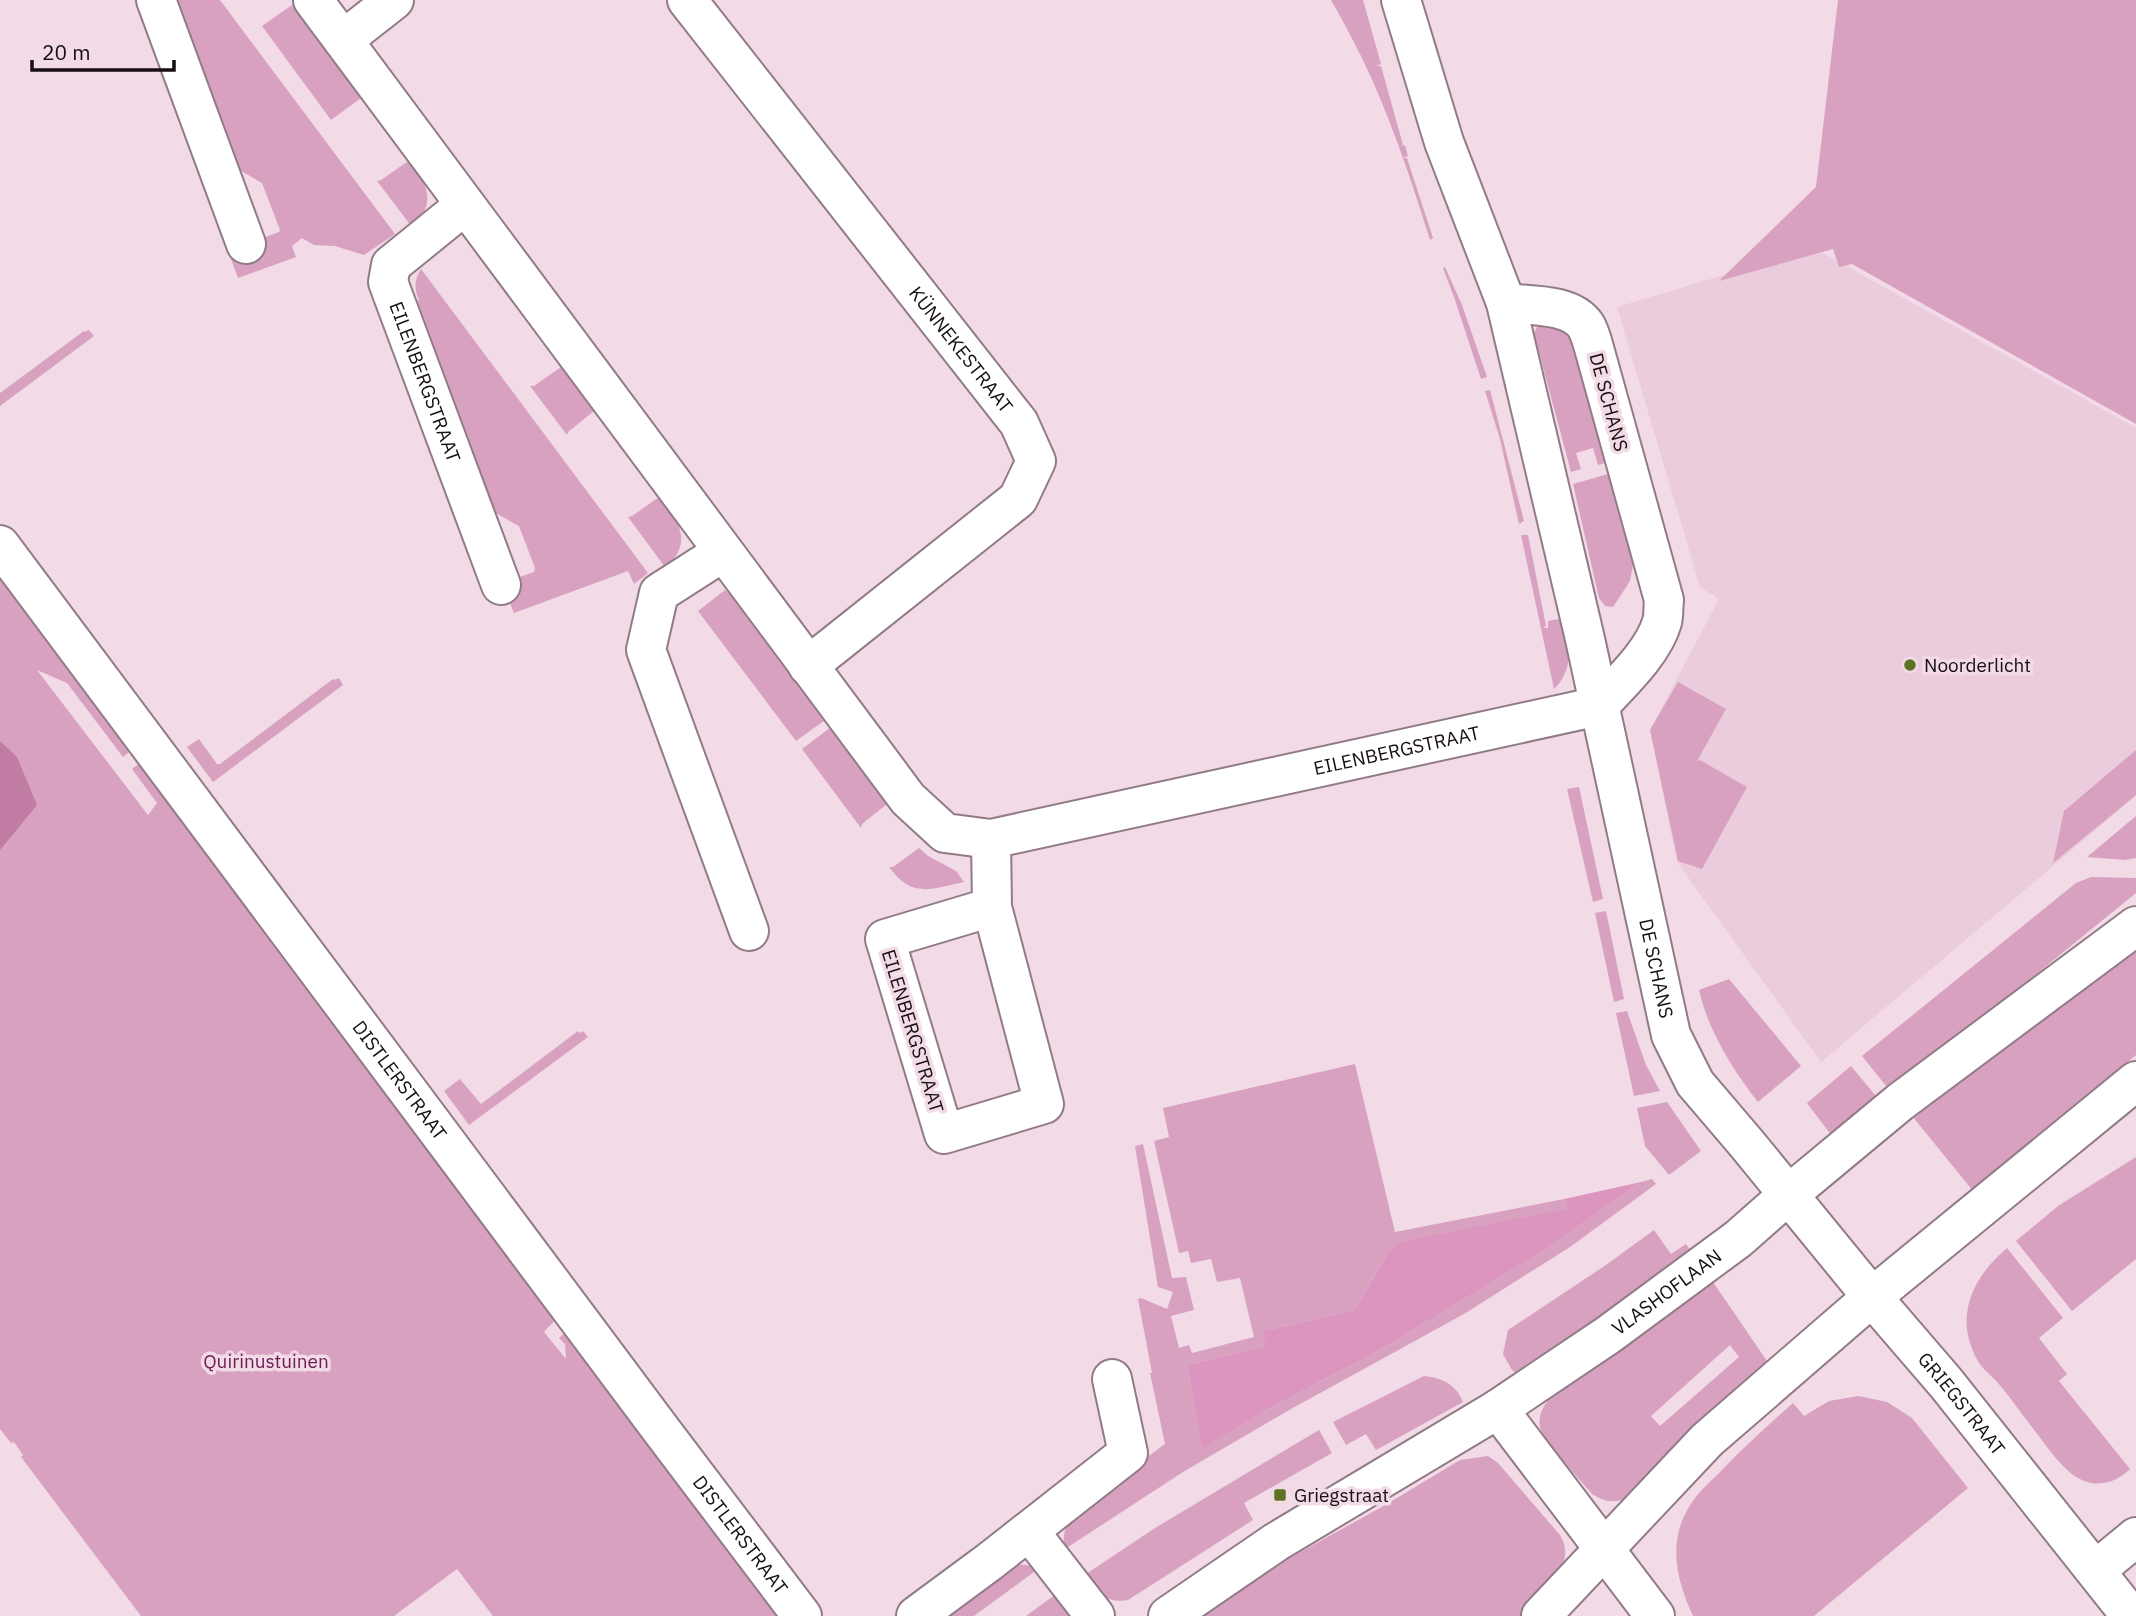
<svg xmlns="http://www.w3.org/2000/svg" width="2136" height="1616" font-family="'IBM Plex Sans',sans-serif">
<style>
.built{fill:#ebccdc}
.green{fill:#d8a1c0;fill-rule:evenodd}
.forest{fill:#dc95be}
.water{fill:#c17ca4}
.lines{fill:none;stroke-linecap:round;stroke-linejoin:round}
.street-casing{stroke:#917b87;stroke-width:42}
.secondary-casing{stroke:#917b87;stroke-width:42}
.street{stroke:#fff;stroke-width:38}
.secondary{stroke:#fff;stroke-width:38}
.poi-dot{fill:#5d7222;stroke:#f2dae7;stroke-width:2.5}
.labels{text-anchor:middle;stroke-width:7;stroke-linejoin:round;paint-order:stroke}
.street-label{font-size:19px;fill:#170f13;stroke:#f2dae7}
.poi-label{font-size:19px;fill:#170f13;stroke:#f2dae7;text-anchor:start}
.park-label{font-size:19px;fill:#6f1c53;stroke:#f2dae7}
</style>
<rect width="100%" height="100%" fill="#f2dae7"/>
<path class="built" d="M 1814,248 L 2136,428 L 2136,796 L 1821,1062 L 1677,862 L 1650,730 L 1719,599 L 1700,587 L 1617,307 Z"/>
<g class="green">
<path d="M 172,0 L 220,0 L 395,234 L 364,255 L 335,246 L 314,245 L 302,238 L 292,246 L 296,257 L 238,278 L 228,251 L 279,232 L 280,230 L 262,183 L 236,168 Z"/>
<path d="M 1331,0 L 1363,0 L 1381,64 L 1376,66 L 1381,66 L 1403,145 L 1399,147 L 1405,145 L 1408,156 L 1403,158 L 1407,158 L 1433,238 L 1430,240 C 1411,179 1390,116 1362,58 C 1352,38 1342,19 1331,0 Z"/>
<path d="M 1838,0 L 2136,0 L 2136,424 L 1852,264 L 1839,267 L 1833,249 L 1719,281 L 1816,187 Z"/>
<path d="M 292,5 L 361,98 L 331,120 L 262,26 Z"/>
<path d="M 407,162 C 430,182 436,206 412,227 L 377,181 L 381,180 Z"/>
<path d="M 1445,267 L 1462,305 L 1487,377 L 1481,379 L 1455,300 L 1443,268 Z"/>
<path d="M 421,269 L 648,573 L 634,584 L 628,571 L 514,613 L 502,583 L 534,572 L 535,568 L 519,526 L 492,511 L 414,302 L 419,300 C 414,289 414,280 421,269 Z"/>
<path d="M 1542,324 L 1566,331 L 1570,337 L 1605,463 L 1598,465 L 1593,448 L 1576,453 L 1581,469 L 1571,472 L 1534,333 L 1537,327 Z"/>
<path d="M 89,330 L 94,336 L 0,406 L 0,393 L 84,331 L 85,332 Z"/>
<path d="M 561,367 L 594,411 L 568,432 L 567,435 L 530,386 L 534,386 Z"/>
<path d="M 1490,390 L 1524,521 L 1519,524 L 1500,439 L 1485,391 Z"/>
<path d="M 1608,474 L 1633,565 L 1630,581 L 1615,604 L 1613,607 L 1605,606 L 1599,598 L 1573,484 Z"/>
<path d="M 659,497 C 679,518 694,545 665,567 L 628,517 L 632,516 Z"/>
<path d="M 1521,535 L 1528,535 L 1546,626 L 1543,628 L 1548,628 L 1548,621 L 1565,618 C 1569,645 1575,668 1554,689 Z"/>
<path d="M 0,571 L 133,749 L 123,757 L 67,683 L 37,670 L 148,815 L 157,803 L 132,769 L 142,761 L 558,1317 L 544,1332 L 566,1359 L 565,1344 L 559,1338 L 568,1330 L 782,1616 L 493,1616 L 457,1569 L 394,1616 L 141,1616 L 21,1457 L 23,1455 L 14,1442 L 11,1443 L 0,1429 Z"/>
<path d="M 725,590 L 736,600 L 825,720 L 796,741 L 698,611 Z"/>
<path d="M 339,678 L 343,685 L 213,782 L 187,747 L 199,739 L 217,764 L 220,764 L 333,679 L 335,680 Z"/>
<path d="M 1678,682 L 1726,709 L 1697,761 L 1700,760 L 1747,787 L 1702,869 L 1678,861 L 1650,730 Z"/>
<path d="M 831,727 L 887,804 L 862,824 L 861,828 L 802,749 Z"/>
<path d="M 2136,750 L 2136,795 L 2053,863 L 2064,811 Z"/>
<path d="M 1579,787 L 1603,899 L 1593,902 L 1567,789 Z"/>
<path d="M 2136,816 L 2136,858 L 2125,860 L 2087,857 Z"/>
<path d="M 919,848 L 928,856 L 956,871 L 964,882 C 930,889 913,899 889,867 L 893,867 Z"/>
<path d="M 2091,877 L 2136,878 L 2136,893 L 1891,1092 L 1862,1056 L 2076,883 Z"/>
<path d="M 1606,911 L 1624,999 L 1614,1002 L 1595,913 Z"/>
<path d="M 2136,947 L 2136,1055 L 1974,1192 L 1912,1116 Z"/>
<path d="M 1729,979 L 1801,1066 L 1758,1102 C 1732,1069 1709,1032 1699,990 Z"/>
<path d="M 1627,1011 L 1646,1065 L 1660,1091 L 1634,1096 L 1616,1013 Z"/>
<path d="M 578,1031 L 580,1033 L 583,1031 L 588,1037 L 469,1125 L 444,1091 L 460,1079 L 481,1104 Z"/>
<path d="M 1355,1064 L 1395,1232 L 1564,1199 L 1567,1209 L 1513,1221 L 1387,1254 L 1355,1310 L 1264,1331 L 1267,1346 L 1187,1365 L 1202,1447 L 1265,1411 L 1380,1350 L 1542,1252 L 1641,1182 L 1652,1179 L 1656,1184 L 1570,1247 L 1464,1314 L 1291,1409 L 1183,1472 L 1065,1549 C 1061,1532 1067,1522 1078,1509 L 1165,1444 L 1150,1373 L 1152,1373 L 1138,1299 L 1141,1298 L 1167,1309 L 1173,1292 L 1158,1287 L 1135,1146 L 1143,1144 L 1172,1278 L 1186,1277 L 1194,1310 L 1171,1316 L 1179,1348 L 1189,1345 L 1192,1353 L 1254,1337 L 1240,1278 L 1217,1282 L 1211,1259 L 1191,1263 L 1188,1251 L 1179,1253 L 1154,1141 L 1169,1137 L 1163,1108 Z"/>
<path d="M 1851,1066 L 1880,1101 L 1832,1136 L 1807,1103 Z"/>
<path d="M 1667,1102 L 1701,1151 L 1669,1175 L 1645,1146 L 1637,1108 Z"/>
<path d="M 2136,1157 L 2136,1259 L 2072,1311 L 2016,1241 L 2058,1206 Z"/>
<path d="M 1654,1230 L 1671,1254 L 1686,1244 L 1692,1253 L 1620,1305 L 1515,1372 L 1512,1370 L 1503,1354 L 1508,1330 L 1606,1265 Z"/>
<path d="M 2007,1248 L 2063,1318 L 2039,1338 L 2067,1374 L 2059,1381 L 2130,1469 C 2117,1482 2099,1488 2082,1480 C 2062,1472 2042,1439 2028,1422 C 2016,1407 2005,1389 1991,1376 C 1987,1372 1981,1367 1978,1361 C 1953,1317 1972,1278 2007,1248 Z"/>
<path d="M 1711,1279 L 1769,1364 L 1628,1497 C 1615,1504 1604,1502 1592,1494 C 1581,1480 1543,1442 1540,1427 C 1538,1415 1543,1406 1551,1397 L 1606,1360 ZM 1730,1345 L 1739,1357 L 1660,1426 L 1651,1416 Z"/>
<path d="M 1424,1376 C 1442,1378 1456,1384 1463,1402 L 1376,1450 L 1366,1434 L 1346,1445 L 1333,1422 Z"/>
<path d="M 1858,1396 L 1887,1402 L 1912,1418 L 1968,1488 L 1814,1616 L 1693,1616 C 1677,1581 1667,1543 1689,1507 C 1697,1493 1710,1482 1721,1471 C 1744,1447 1768,1425 1793,1403 L 1804,1416 L 1829,1401 Z"/>
<path d="M 1319,1430 L 1332,1453 L 1244,1503 L 1253,1520 L 1128,1600 C 1104,1604 1098,1591 1083,1576 L 1155,1528 Z"/>
<path d="M 1488,1456 L 1498,1463 L 1560,1535 C 1567,1547 1567,1557 1560,1569 L 1520,1616 L 1197,1616 L 1270,1569 L 1387,1504 L 1460,1460 Z"/>
<path d="M 1011,1564 L 1027,1565 L 1038,1569 L 974,1616 L 936,1616 Z"/>
<path d="M 1056,1594 L 1069,1616 L 1026,1616 Z"/>
</g>
<path class="forest" d="M 1641,1182 L 1542,1252 L 1380,1350 L 1265,1411 L 1202,1448 L 1187,1365 L 1266,1346 L 1263,1331 L 1355,1310 L 1387,1254 L 1400,1242 L 1567,1209 L 1564,1199 Z"/>
<path class="water" d="M 0,741 L 17,757 L 37,805 L 0,850 Z"/>
<g class="lines">
<g class="street-casing">
<g id="street">
<path d="M 156,0 L 246,244"/>
<path id="s1" d="M 313,0 L 908,799 L 945,833 L 991,839 L 1599,706 C 1620,683 1653,653 1662,622 C 1664,615 1663,607 1664,600 L 1594,348 C 1592,341 1590,333 1586,326 C 1571,303 1530,306 1506,303"/>
<path id="s2" d="M 687,0 L 1019,423 L 1036,461 L 1018,499 L 808,666"/>
<path id="s3" d="M 1401,0 L 1444,142 L 1506,303 L 1585,639 L 1671,1035 L 1695,1083 L 1747,1144 L 1872,1297 L 1946,1383 L 2131,1616"/>
<path d="M 343,40 L 394,0"/>
<path id="s4" d="M 465,205 L 391,265 L 388,282 L 501,585"/>
<path id="s5" d="M 0,545 L 662,1431 L 802,1616"/>
<path d="M 723,552 L 659,593 L 646,650 L 749,931"/>
<path d="M 991,839 L 992,907 L 1044,1104 L 944,1134 L 885,939 L 992,907"/>
<path d="M 1498,1409 L 1655,1616"/>
<path d="M 1029,1531 L 1095,1616"/>
<path d="M 2096,1570 L 2136,1537"/>
<path d="M 916,1616 L 989,1562 L 1128,1453 L 1112,1379"/>
</g>
</g>
<g class="secondary-casing">
<g id="secondary">
<path id="s6" d="M 1168,1616 L 1276,1542 L 1498,1409 L 1608,1335 L 1738,1239 L 1788,1195 L 1900,1102 L 2136,926"/>
<path d="M 1541,1616 L 1707,1440 L 1872,1297 L 2136,1081"/>
</g>
</g>
<use href="#street" class="street"/>
<use href="#secondary" class="secondary"/>
</g>
<g class="poi-dot">
<circle cx="1910" cy="665" r="7"/>
<rect x="1273" y="1488" width="14" height="14" rx="3.5"/>
</g>
<g class="labels">
<g class="street-label">
<text dy="7" stroke="none"><textPath href="#s2" startOffset="444">KÜNNEKESTRAAT</textPath></text>
<text dy="7" stroke="none"><textPath href="#s4" startOffset="219">EILENBERGSTRAAT</textPath></text>
<text transform="translate(1609 402) rotate(75)" y="7">DE SCHANS</text>
<text dy="7" stroke="none"><textPath href="#s1" startOffset="1508">EILENBERGSTRAAT</textPath></text>
<text dy="7" stroke="none"><textPath href="#s3" startOffset="1003">DE SCHANS</textPath></text>
<text transform="translate(913 1031) rotate(73)" y="7">EILENBERGSTRAAT</text>
<text dy="7" stroke="none"><textPath href="#s5" startOffset="668">DISTLERSTRAAT</textPath></text>
<text dy="7" stroke="none"><textPath href="#s6" startOffset="595">VLASHOFLAAN</textPath></text>
<text dy="7" stroke="none"><textPath href="#s3" startOffset="1542">GRIEGSTRAAT</textPath></text>
<text dy="7" stroke="none"><textPath href="#s5" startOffset="1236">DISTLERSTRAAT</textPath></text>
</g>
<g class="poi-label">
<text x="1924" y="672">Noorderlicht</text>
<text x="1294" y="1502">Griegstraat</text>
</g>
<g class="park-label">
<text x="266" y="1368">Quirinustuinen</text>
</g>
</g>
<path d="M32 60v10h142v-10" fill="none" stroke="#170f13" stroke-width="3.5"/>
<text x="42" y="60" font-size="21" fill="#170f13" stroke="#f2dae7" stroke-width="5" paint-order="stroke">20 m</text>
</svg>
